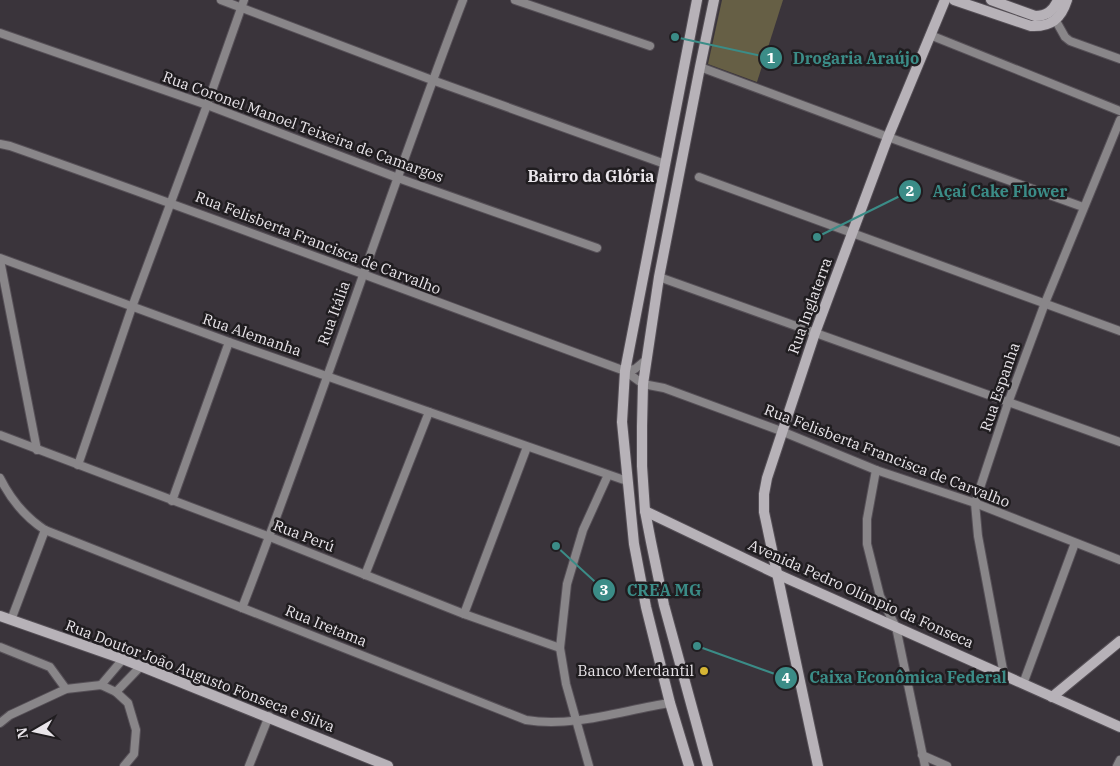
<svg xmlns="http://www.w3.org/2000/svg" width="1120" height="766" font-family="'IBM Plex Serif',serif">
<style>
.green{fill:#665f45}
.lines{fill:none;stroke-linecap:round;stroke-linejoin:round}
.street-casing{stroke:#565057;stroke-width:10}
.secondary-casing{stroke:#565057;stroke-width:12}
.street{stroke:#898689;stroke-width:8}
.secondary{stroke:#b7b2b8;stroke-width:10}
.poi-dot{fill:#d6b534;stroke:#201d20;stroke-width:2}
.labels{text-anchor:middle;stroke-width:5;stroke-linejoin:round;paint-order:stroke}
.street-label{font-size:15px;fill:#e9e5ea;stroke:#201d20}
.poi-label{font-size:15px;fill:#e9e5ea;stroke:#201d20;text-anchor:end}
.neighbourhood-label{font-size:16px;font-weight:bold;fill:#e9e5ea;stroke:#201d20}
.leader{fill:none;stroke:#3b8c87;stroke-width:2}
.callout-dot{fill:#3b8c87;stroke:#201d20;stroke-width:2}
.mark-label{font-size:15px;text-anchor:middle;font-weight:bold;fill:#fff}
.callout-label{font-size:16px;text-anchor:middle;font-weight:bold;fill:#3b8c87;stroke:#201d20;stroke-width:5;stroke-linejoin:round;paint-order:stroke}
</style>
<rect width="100%" height="100%" fill="#3a343b"/>
<path class="green" d="M 722,0 L 783,0 L 757,82 L 708,64 Z"/>
<g class="lines">
<g class="street-casing">
<g id="street">
<path d="M 221,0 L 432,80 L 665,164"/>
<path d="M 515,0 L 650,46"/>
<path d="M 1056,21 L 1065,37 L 1070,41 L 1120,59"/>
<path d="M 0,33 L 207,105 L 398,178 L 597,248"/>
<path d="M 930,35 L 1120,111"/>
<path d="M 700,67 L 888,137 L 1083,207"/>
<path d="M 0,144 L 10,146 C 216,218 420,296 625,371 L 643,384 L 664,388 L 781,431 L 876,470 L 975,503 L 1120,560"/>
<path d="M 699,177 L 1120,331"/>
<path d="M 0,258 L 229,342 L 627,481"/>
<path d="M 0,260 L 37,450"/>
<path d="M 659,277 L 1120,442"/>
<path d="M 625,371 L 635,369 L 647,359"/>
<path d="M 0,435 L 270,537 L 464,614 L 560,648"/>
<path d="M 78,465 L 132,307 L 207,105 L 244,0"/>
<path d="M 876,470 L 867,519 L 867,544 L 880,596 L 896,627 L 925,766"/>
<path d="M 0,478 C 11,500 25,517 45,530 L 526,720 C 574,728 623,710 670,703"/>
<path d="M 172,501 L 229,342"/>
<path d="M 365,575 L 429,412"/>
<path d="M 242,608 C 320,407 386,201 463,0"/>
<path d="M 464,614 L 527,447"/>
<path d="M 11,620 L 45,530"/>
<path d="M 0,647 L 50,667 L 66,689"/>
<path d="M 1004,675 L 978,536 L 975,503 L 1008,403 L 1045,303 L 1120,120"/>
<path d="M 1023,684 L 1075,543"/>
<path d="M 101,685 L 123,659"/>
<path d="M 116,692 L 141,666"/>
<path d="M 0,723 L 10,715 L 66,689 L 101,685 L 116,692 L 128,703 L 136,730 L 134,754 L 124,766"/>
<path d="M 922,755 L 947,766"/>
<path d="M 249,766 L 269,716"/>
<path d="M 589,766 L 566,684 L 560,648 L 567,584 L 583,530 L 608,475"/>
<path d="M 1117,766 L 1120,760"/>
</g>
</g>
<g class="secondary-casing">
<g id="secondary">
<path d="M 954,0 L 1031,26 C 1051,27 1061,19 1067,0"/>
<path d="M 991,0 L 1035,16 C 1047,16 1053,11 1058,0"/>
<path d="M 645,511 L 777,574 L 1120,727"/>
<path d="M 0,616 L 123,659 L 388,766"/>
<path d="M 1052,697 L 1120,641"/>
<path d="M 689,766 L 670,703 L 646,607 L 634,544 L 622,422 L 625,371 L 697,0"/>
<path d="M 708,766 L 664,605 L 651,542 L 645,511 L 642,466 L 642,426 L 643,384 L 659,277 L 700,67 L 714,0"/>
<path d="M 818,766 L 764,512 L 764,494 L 767,478 L 815,333 L 888,137 L 945,0"/>
</g>
</g>
<use href="#street" class="street"/>
<use href="#secondary" class="secondary"/>
</g>
<circle class="poi-dot" cx="704" cy="671" r="5"/>
<g class="labels">
<g class="street-label">
<text transform="translate(303 127) rotate(20)" y="5">Rua Coronel Manoel Teixeira de Camargos</text>
<text transform="translate(318 243) rotate(21)" y="5">Rua Felisberta Francisca de Carvalho</text>
<text transform="translate(810 306) rotate(-70)" y="5">Rua Inglaterra</text>
<text transform="translate(334 313) rotate(-70)" y="5">Rua Itália</text>
<text transform="translate(252 335) rotate(19)" y="5">Rua Alemanha</text>
<text transform="translate(1000 387) rotate(-71)" y="5">Rua Espanha</text>
<text transform="translate(887 456) rotate(21)" y="5">Rua Felisberta Francisca de Carvalho</text>
<text transform="translate(304 536) rotate(21)" y="5">Rua Perú</text>
<text transform="translate(861 594) rotate(24)" y="5">Avenida Pedro Olímpio da Fonseca</text>
<text transform="translate(326 626) rotate(22)" y="5">Rua Iretama</text>
<text transform="translate(200 676) rotate(21)" y="5">Rua Doutor João Augusto Fonseca e Silva</text>
</g>
<g class="poi-label">
<text x="694" y="676">Banco Merdantil</text>
</g>
<g class="neighbourhood-label">
<text x="591" y="182">Bairro da Glória</text>
</g>
</g>
<path class="leader" d="M675 37L771 58M817 237L910 191M556 546L604 590M697 646L786 678"/>
<g class="callout-dot">
<circle cx="675" cy="37" r="5"/>
<circle cx="817" cy="237" r="5"/>
<circle cx="556" cy="546" r="5"/>
<circle cx="697" cy="646" r="5"/>
<circle cx="771" cy="58" r="12"/>
<circle cx="910" cy="191" r="12"/>
<circle cx="604" cy="590" r="12"/>
<circle cx="786" cy="678" r="12"/>
</g>
<g class="mark-label">
<text x="771" y="63">1</text>
<text x="910" y="196">2</text>
<text x="604" y="595">3</text>
<text x="786" y="683">4</text>
</g>
<g class="callout-label">
<text x="856" y="64">Drogaria Araújo</text>
<text x="1000" y="197">Açaí Cake Flower</text>
<text x="664" y="596">CREA MG</text>
<text x="908" y="683">Caixa Econômica Federal</text>
</g>
<g transform="translate(35 731) rotate(261)" stroke="#201d20" stroke-width="4" paint-order="stroke">
<path d="M0-4L9 19L0 12L-9 19Z" fill="#e9e5ea"/>
<text y="-8" font-size="14" font-weight="bold" text-anchor="middle" fill="#e9e5ea">N</text>
</g>
</svg>
